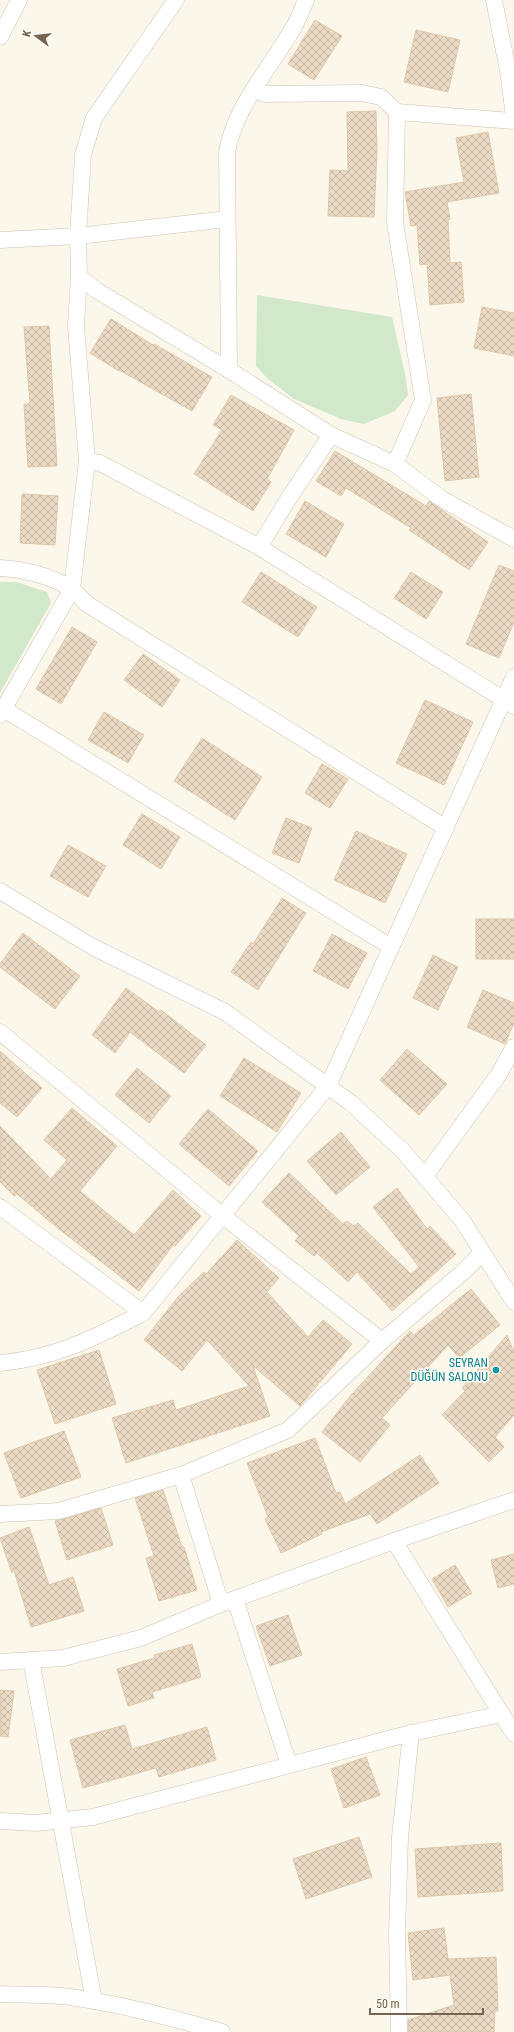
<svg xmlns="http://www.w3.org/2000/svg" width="514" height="2032" font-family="'Roboto Condensed',sans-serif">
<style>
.green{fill:#d1e8cb}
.building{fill:url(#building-cross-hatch);stroke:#dfc7a8}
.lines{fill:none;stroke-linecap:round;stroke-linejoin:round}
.minor-casing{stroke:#ccc3b2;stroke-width:17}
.minor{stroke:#fff;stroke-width:16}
.culture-dot{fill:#0f9aa8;stroke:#fefbf2;stroke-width:1.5}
.labels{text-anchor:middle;stroke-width:3.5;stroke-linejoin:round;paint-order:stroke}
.culture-label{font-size:12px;fill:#0d838f;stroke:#fefbf2;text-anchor:end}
</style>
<defs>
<pattern id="building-cross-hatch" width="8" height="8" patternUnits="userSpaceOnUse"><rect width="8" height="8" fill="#ecdbc4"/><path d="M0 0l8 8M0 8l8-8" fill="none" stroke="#c4b5a2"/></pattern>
</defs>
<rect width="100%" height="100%" fill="#fbf8eb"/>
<g class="green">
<path d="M 257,295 L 392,317 L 406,378 L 408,395 L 395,411 L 364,424 L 341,419 L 294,399 L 267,378 L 256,366 Z"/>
<path d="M 0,582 L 16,582 L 47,592 L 51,603 L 0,693 Z"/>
</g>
<g class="building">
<path d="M 315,20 L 342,36 L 314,80 L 288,64 Z"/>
<path d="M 416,30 L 460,40 L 448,92 L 404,82 Z"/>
<path d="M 376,111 L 377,150 L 374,217 L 328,216 L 330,170 L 348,171 L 347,112 Z"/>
<path d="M 488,132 L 499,193 L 447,202 L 450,219 L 448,220 L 450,263 L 461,262 L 464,302 L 430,305 L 427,264 L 420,265 L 417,225 L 411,226 L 405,192 L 464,182 L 456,138 Z"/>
<path d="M 482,307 L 514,313 L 514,356 L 474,348 Z"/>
<path d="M 111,319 L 153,345 L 154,344 L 212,377 L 192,411 L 119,370 L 119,371 L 90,353 Z"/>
<path d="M 49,326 L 57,466 L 28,467 L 24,404 L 30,404 L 24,327 Z"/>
<path d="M 471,394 L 479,477 L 445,481 L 437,398 Z"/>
<path d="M 231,395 L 294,430 L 267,479 L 271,482 L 253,511 L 194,474 L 222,430 L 213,425 Z"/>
<path d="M 335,451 L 426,506 L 429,501 L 488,542 L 469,570 L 409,530 L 411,528 L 346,488 L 341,496 L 316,481 Z"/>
<path d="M 22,494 L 58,496 L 55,545 L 20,543 Z"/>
<path d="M 305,501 L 344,524 L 326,557 L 286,534 Z"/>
<path d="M 499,565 L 514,571 L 514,622 L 499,658 L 466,644 Z"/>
<path d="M 261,572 L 317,607 L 298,637 L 242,602 Z"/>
<path d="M 411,572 L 443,592 L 426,619 L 394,598 Z"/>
<path d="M 72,627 L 97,642 L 61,704 L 36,689 Z"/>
<path d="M 143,654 L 180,680 L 162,707 L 124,680 Z"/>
<path d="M 425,700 L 473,722 L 444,785 L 396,763 Z"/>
<path d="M 104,712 L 144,735 L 128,763 L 88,740 Z"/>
<path d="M 202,738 L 262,777 L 235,820 L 174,781 Z"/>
<path d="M 322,764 L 348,779 L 330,808 L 305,793 Z"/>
<path d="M 142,814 L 180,837 L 161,869 L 123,845 Z"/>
<path d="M 286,818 L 312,828 L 299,863 L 272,853 Z"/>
<path d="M 356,831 L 407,854 L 385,903 L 334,880 Z"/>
<path d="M 68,845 L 106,866 L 88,897 L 50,876 Z"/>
<path d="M 282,898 L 306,913 L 258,990 L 231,972 L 251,942 L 253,944 Z"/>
<rect x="476" y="919" width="38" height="40"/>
<path d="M 23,933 L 80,976 L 55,1009 L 0,967 L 0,964 Z"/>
<path d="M 332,934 L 367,953 L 348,989 L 313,971 Z"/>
<path d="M 433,955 L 458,967 L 438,1010 L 413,998 Z"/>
<path d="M 126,988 L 159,1012 L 161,1010 L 206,1045 L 184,1073 L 130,1032 L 115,1053 L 92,1035 Z"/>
<path d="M 483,990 L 514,1003 L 514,1023 L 505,1044 L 467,1027 Z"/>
<path d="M 407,1049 L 447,1084 L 419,1115 L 380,1080 Z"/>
<path d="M 0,1051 L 42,1088 L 17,1117 L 0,1103 Z"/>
<path d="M 244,1058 L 301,1093 L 277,1132 L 220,1096 Z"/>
<path d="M 137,1068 L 171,1096 L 149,1123 L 115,1095 Z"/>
<path d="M 72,1108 L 117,1146 L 80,1191 L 134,1235 L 173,1190 L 201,1216 L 175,1246 L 173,1245 L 139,1291 L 59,1229 L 17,1194 L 14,1196 L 0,1182 L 0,1126 L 51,1179 L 67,1160 L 44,1140 Z"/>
<path d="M 208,1109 L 258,1151 L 229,1186 L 179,1144 Z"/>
<path d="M 341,1132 L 370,1167 L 336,1195 L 307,1161 Z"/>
<path d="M 289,1173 L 343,1224 L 347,1221 L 354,1226 L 358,1223 L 411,1274 L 419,1267 L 373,1207 L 397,1188 L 427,1229 L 430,1226 L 456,1254 L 392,1311 L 357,1272 L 348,1282 L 317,1253 L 314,1256 L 295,1241 L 299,1236 L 262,1202 Z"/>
<path d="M 237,1240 L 279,1278 L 267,1292 L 308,1337 L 323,1320 L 352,1344 L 300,1406 L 253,1366 L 270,1416 L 126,1463 L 112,1418 L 173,1400 L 176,1410 L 249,1386 L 207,1340 L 182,1371 L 144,1340 L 178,1297 L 204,1272 L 206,1274 Z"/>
<path d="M 471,1289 L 500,1325 L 459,1358 L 448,1345 L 382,1418 L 390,1425 L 360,1462 L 322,1432 L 351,1395 L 410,1331 L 414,1335 Z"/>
<path d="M 507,1335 L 514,1352 L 514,1415 L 495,1437 L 504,1447 L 489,1462 L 442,1415 L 465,1391 L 462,1388 Z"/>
<path d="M 99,1350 L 116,1404 L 55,1424 L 37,1370 Z"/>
<path d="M 64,1431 L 81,1477 L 21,1498 L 4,1453 Z"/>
<path d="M 315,1438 L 336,1493 L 340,1492 L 345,1504 L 420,1455 L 439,1483 L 377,1524 L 370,1514 L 321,1532 L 322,1534 L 281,1553 L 265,1519 L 268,1517 L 247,1463 Z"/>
<path d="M 163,1490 L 182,1547 L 184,1547 L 197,1590 L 159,1601 L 146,1558 L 154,1556 L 135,1498 Z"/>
<path d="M 101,1508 L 113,1545 L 67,1560 L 55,1521 Z"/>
<path d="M 29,1527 L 49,1585 L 73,1577 L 84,1611 L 31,1627 L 13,1567 L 12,1573 L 0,1538 Z"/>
<path d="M 514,1554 L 514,1584 L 498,1588 L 491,1560 Z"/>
<path d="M 455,1565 L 472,1593 L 448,1607 L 432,1579 Z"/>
<path d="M 288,1615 L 302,1655 L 270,1666 L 256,1626 Z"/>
<path d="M 192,1644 L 201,1677 L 152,1692 L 154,1698 L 128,1706 L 117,1669 L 155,1658 L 154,1655 Z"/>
<path d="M 0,1690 L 14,1691 L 8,1737 L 0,1736 Z"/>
<path d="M 125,1725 L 132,1749 L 207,1727 L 216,1760 L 159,1777 L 156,1768 L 83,1788 L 70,1740 Z"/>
<path d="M 366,1757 L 380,1795 L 344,1808 L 331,1769 Z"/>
<path d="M 359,1837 L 372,1877 L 306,1899 L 293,1859 Z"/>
<path d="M 501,1843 L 503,1891 L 418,1897 L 415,1849 Z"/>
<path d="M 444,1928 L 448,1959 L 496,1957 L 498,2011 L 495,2011 L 494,2032 L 408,2032 L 408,2020 L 454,2005 L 450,1975 L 413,1980 L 408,1933 Z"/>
</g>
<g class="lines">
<g class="minor-casing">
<g id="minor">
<path d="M 494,0 L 508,71 L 514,116"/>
<path d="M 0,37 L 19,0"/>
<path d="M 254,89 L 265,94 L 362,93 L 381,97 L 397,112 L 514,121"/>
<path d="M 0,240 L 78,236 L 227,219"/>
<path d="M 79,276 L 96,290 L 229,370 L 331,435 L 395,464 L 442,499 L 514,539"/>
<path d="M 229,370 L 227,152 C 235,105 272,66 295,25 C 299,17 303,8 306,0"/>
<path d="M 87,461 L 100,463 L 259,547 L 514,706"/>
<path d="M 395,464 L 423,400 L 395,222 L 397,112"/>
<path d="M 259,547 L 289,498 L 331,435"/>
<path d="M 0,568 C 23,569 52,576 71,589 C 77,593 82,599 87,604 L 446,828"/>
<path d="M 4,709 L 391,947"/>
<path d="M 0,715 L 72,589 L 87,461 L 76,326 L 79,276 L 78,236 L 83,155 L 94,118 L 176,0"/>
<path d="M 0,891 L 93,947 L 225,1012 L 351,1103 L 402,1150 L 462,1220 L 514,1302"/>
<path d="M 0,1032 L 223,1216 L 382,1341"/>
<path d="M 425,1176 L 499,1074 L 514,1047"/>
<path d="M 0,1207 L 143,1313 L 328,1086 L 514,677"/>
<path d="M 0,1363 C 56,1358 94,1338 143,1313"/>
<path d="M 181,1475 L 221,1604"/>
<path d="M 0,1514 L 59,1511 L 181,1475 L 288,1430 L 382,1341 L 462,1273 L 482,1253"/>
<path d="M 394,1541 L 514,1734"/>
<path d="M 235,1599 L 289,1765"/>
<path d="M 31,1660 L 94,2001"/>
<path d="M 0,1662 L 63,1658 L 141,1638 L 221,1604 L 394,1541 L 514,1500"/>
<path d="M 0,1821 L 36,1823 L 93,1817 L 411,1733 L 502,1714"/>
<path d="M 0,1994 C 23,1995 47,1994 70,1997 C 121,2004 172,2018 222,2032"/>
<path d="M 399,2032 L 397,1932 L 400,1837 L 411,1733"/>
</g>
</g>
<use href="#minor" class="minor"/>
</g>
<circle class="culture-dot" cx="496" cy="1370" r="4"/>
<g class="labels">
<g class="culture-label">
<text x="488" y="1367">SEYRAN<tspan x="488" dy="14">DÜĞÜN SALONU</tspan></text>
</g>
</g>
<g transform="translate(36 36) rotate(285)" stroke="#fefbf2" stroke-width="3" paint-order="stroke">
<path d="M0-3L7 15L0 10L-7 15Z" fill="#746450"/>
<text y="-6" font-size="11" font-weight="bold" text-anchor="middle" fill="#746450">K</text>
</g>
<path d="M370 2008v6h113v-6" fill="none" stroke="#746450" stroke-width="2"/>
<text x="376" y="2008" font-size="12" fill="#746450" stroke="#fefbf2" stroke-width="3" paint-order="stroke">50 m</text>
</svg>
